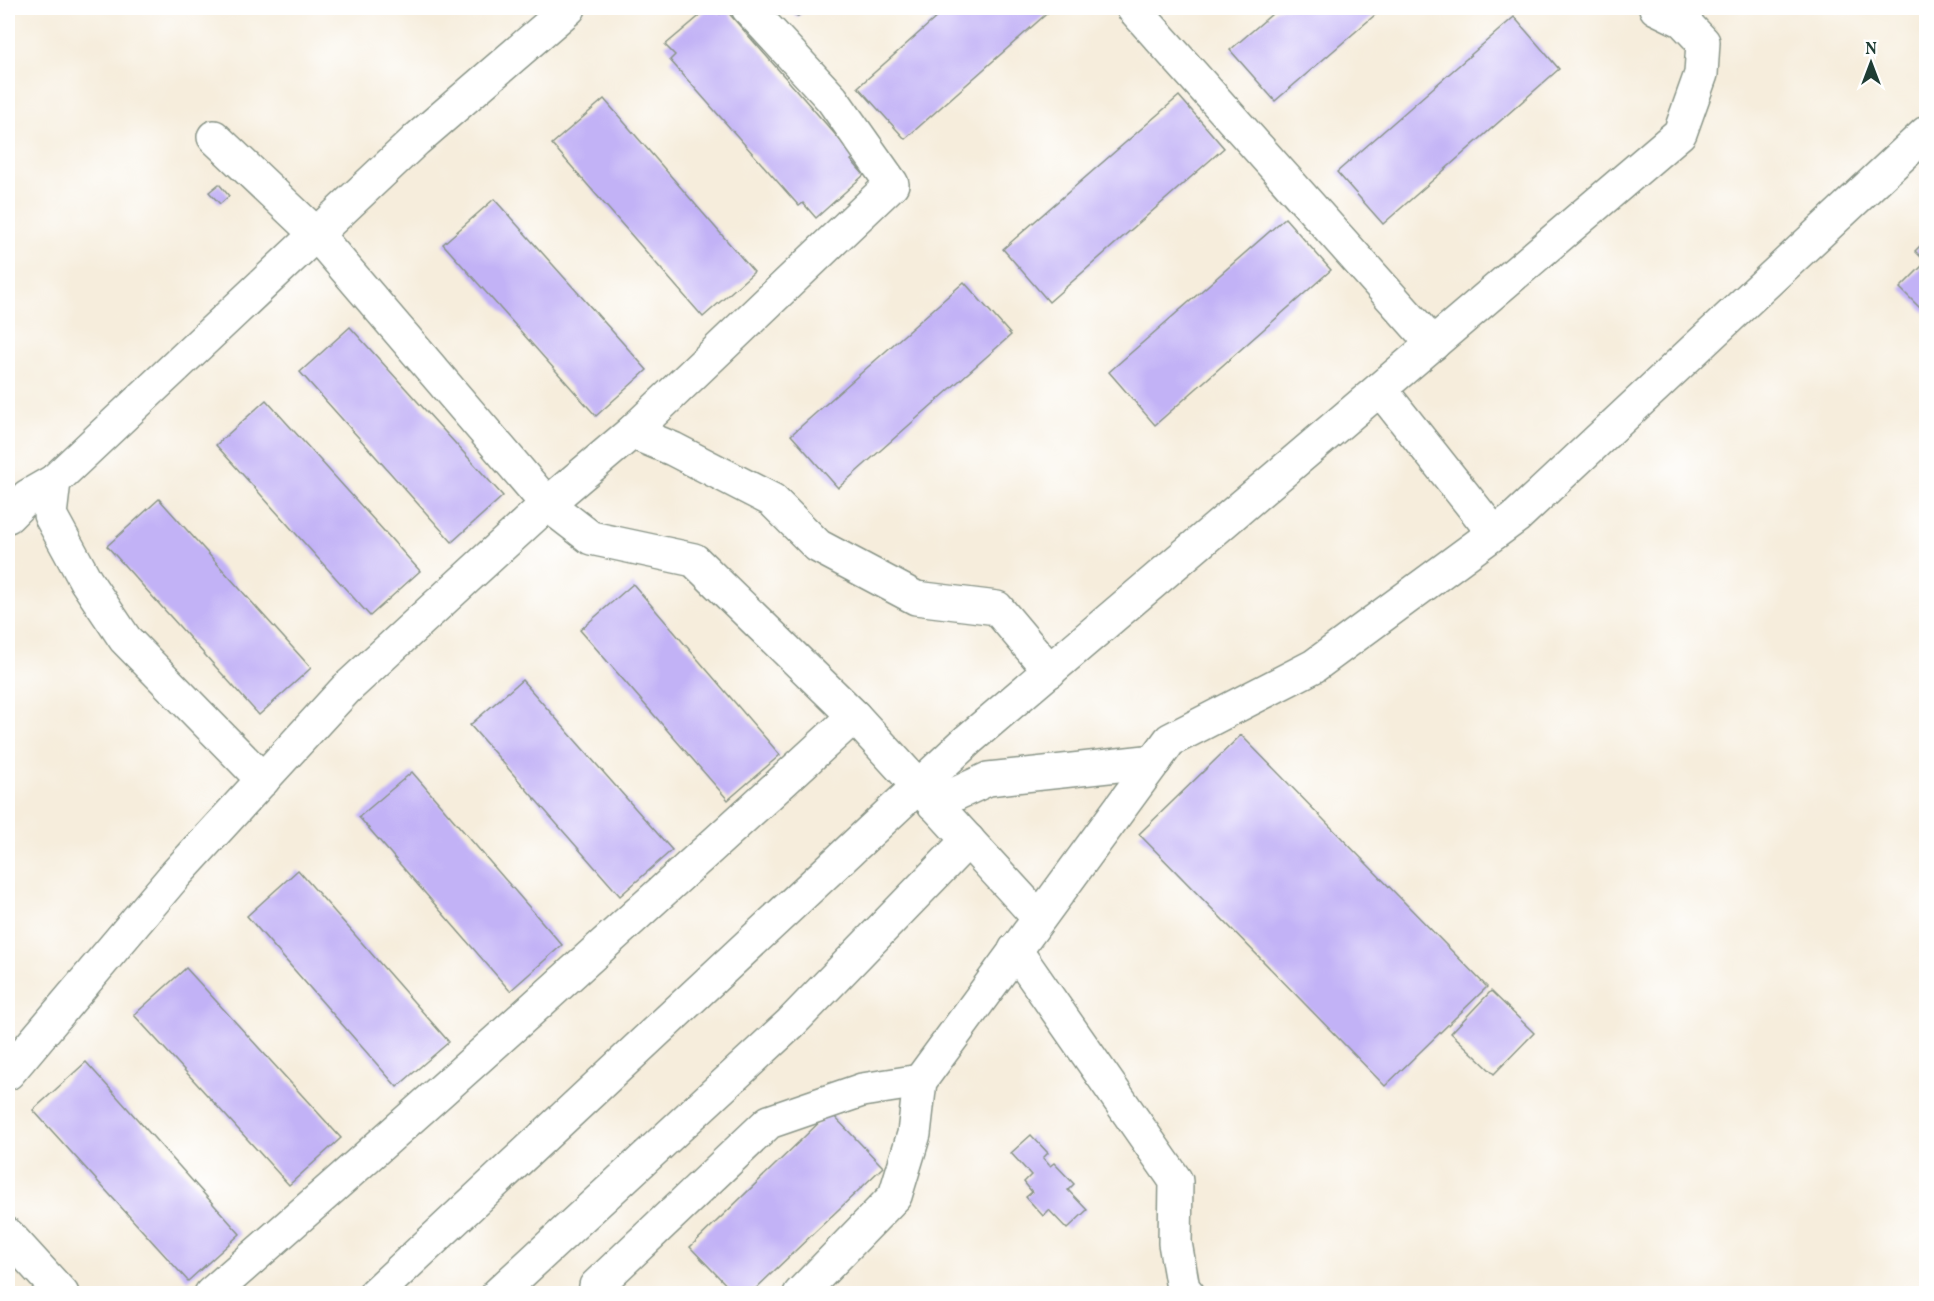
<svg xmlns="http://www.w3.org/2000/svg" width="1934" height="1301" font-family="Vollkorn,serif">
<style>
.building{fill:#c2b2f6}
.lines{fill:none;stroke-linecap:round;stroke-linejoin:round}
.minor-casing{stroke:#8a9588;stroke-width:36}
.minor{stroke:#fff;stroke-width:33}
</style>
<rect width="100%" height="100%" fill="#fff"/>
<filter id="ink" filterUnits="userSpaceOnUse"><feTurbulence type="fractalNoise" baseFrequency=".0167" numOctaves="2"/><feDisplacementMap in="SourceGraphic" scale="12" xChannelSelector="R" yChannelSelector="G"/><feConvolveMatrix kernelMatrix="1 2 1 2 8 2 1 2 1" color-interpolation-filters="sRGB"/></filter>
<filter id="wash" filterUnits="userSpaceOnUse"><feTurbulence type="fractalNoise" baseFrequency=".008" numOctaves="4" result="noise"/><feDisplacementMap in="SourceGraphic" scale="24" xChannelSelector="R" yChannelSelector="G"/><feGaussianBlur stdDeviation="1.35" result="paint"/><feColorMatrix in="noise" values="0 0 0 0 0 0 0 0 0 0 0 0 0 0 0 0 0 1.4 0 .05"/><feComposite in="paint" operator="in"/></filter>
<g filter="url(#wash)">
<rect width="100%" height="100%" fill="#f6eddc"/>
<g id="blocks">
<g class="building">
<path d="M 709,8 L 714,8 L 720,14 L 725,9 L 855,157 L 851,160 L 864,175 L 816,218 L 803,203 L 799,206 L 670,60 L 675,55 L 665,45 Z"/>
<path d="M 788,8 L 808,8 L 797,17 Z"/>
<path d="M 947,8 L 1053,8 L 905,139 L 858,87 Z"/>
<path d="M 1279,8 L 1383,8 L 1275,101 L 1230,50 Z"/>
<path d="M 1514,17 L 1559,69 L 1383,224 L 1337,172 Z"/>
<path d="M 1179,96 L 1224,148 L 1049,302 L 1003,249 Z"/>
<path d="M 604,99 L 754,272 L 703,317 L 552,144 Z"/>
<path d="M 219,184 L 229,196 L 220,204 L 209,192 Z"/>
<path d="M 494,199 L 647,370 L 596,416 L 443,244 Z"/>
<path d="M 1285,218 L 1331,270 L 1155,425 L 1109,372 Z"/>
<path d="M 1926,240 L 1926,311 L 1925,313 L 1900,288 L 1926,262 L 1915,251 Z"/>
<path d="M 964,282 L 1011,335 L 838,488 L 791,435 Z"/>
<path d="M 350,327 L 503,496 L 452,542 L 300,372 Z"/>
<path d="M 266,400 L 420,571 L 370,616 L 216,445 Z"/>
<path d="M 159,499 L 311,668 L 259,715 L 107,546 Z"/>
<path d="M 633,584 L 780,755 L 728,800 L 580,630 Z"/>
<path d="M 522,680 L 672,850 L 620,896 L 470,725 Z"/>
<path d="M 1241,735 L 1487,987 L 1385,1086 L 1139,834 Z"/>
<path d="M 412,772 L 562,945 L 510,991 L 359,817 Z"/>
<path d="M 298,870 L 449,1042 L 397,1087 L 247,916 Z"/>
<path d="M 186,968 L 341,1138 L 289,1185 L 134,1015 Z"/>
<path d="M 1491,991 L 1534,1033 L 1494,1074 L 1451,1033 Z"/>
<path d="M 86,1062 L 240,1234 L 188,1281 L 33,1110 Z"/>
<path d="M 830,1112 L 883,1167 L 750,1294 L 735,1294 L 690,1247 Z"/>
<path d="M 1031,1135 L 1048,1153 L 1043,1158 L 1050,1166 L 1054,1163 L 1074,1184 L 1068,1190 L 1087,1210 L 1067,1229 L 1049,1210 L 1043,1216 L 1026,1197 L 1032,1192 L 1024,1182 L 1031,1175 L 1011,1153 Z"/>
</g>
</g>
</g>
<g filter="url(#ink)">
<use href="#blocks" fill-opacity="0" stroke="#8a9588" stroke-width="1.5"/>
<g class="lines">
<g class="minor-casing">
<g id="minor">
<path d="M 1133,8 L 1433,344"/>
<path d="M 214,137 L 316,234 L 547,504 L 632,432 L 673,449 L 772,500 L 818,546 L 916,598 L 997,608 L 1050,671"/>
<path d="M 1380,389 L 1494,533"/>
<path d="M 632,432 L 892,184 L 832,99 L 748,8"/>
<path d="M 8,516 L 28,496 L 54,481"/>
<path d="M 854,716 L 1039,918"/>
<path d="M 263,780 L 125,639 L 86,581 L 50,515 L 54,481 L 416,140 L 569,8"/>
<path d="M 934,804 L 988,779 L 1155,761"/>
<path d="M 1015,950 L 1176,1181 L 1175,1243 L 1183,1288 L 1188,1294"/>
<path d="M 8,1073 L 176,874 L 346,689 L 547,504 L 591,538 L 694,560 L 854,716 C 642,911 429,1104 211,1294"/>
<path d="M 8,1235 L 62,1294"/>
<path d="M 375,1294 L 968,740 L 1680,133 L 1701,74 L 1703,42 L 1683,21 L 1656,8"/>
<path d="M 498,1294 L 791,1023 L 968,840"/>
<path d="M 595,1294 L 596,1286 L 769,1122 L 862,1090 L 920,1081"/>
<path d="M 800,1294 L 895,1196 L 914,1134 L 920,1081 L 1170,740 L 1314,666 L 1516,517 L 1926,133"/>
</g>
</g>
<use href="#minor" class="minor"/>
</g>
</g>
<rect width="1934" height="1301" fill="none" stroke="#fff" stroke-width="30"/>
<g transform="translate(1871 63)" stroke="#ffffff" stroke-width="4.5" paint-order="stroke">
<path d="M0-4.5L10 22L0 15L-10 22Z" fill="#1f3d34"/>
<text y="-9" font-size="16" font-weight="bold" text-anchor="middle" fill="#1f3d34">N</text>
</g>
</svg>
